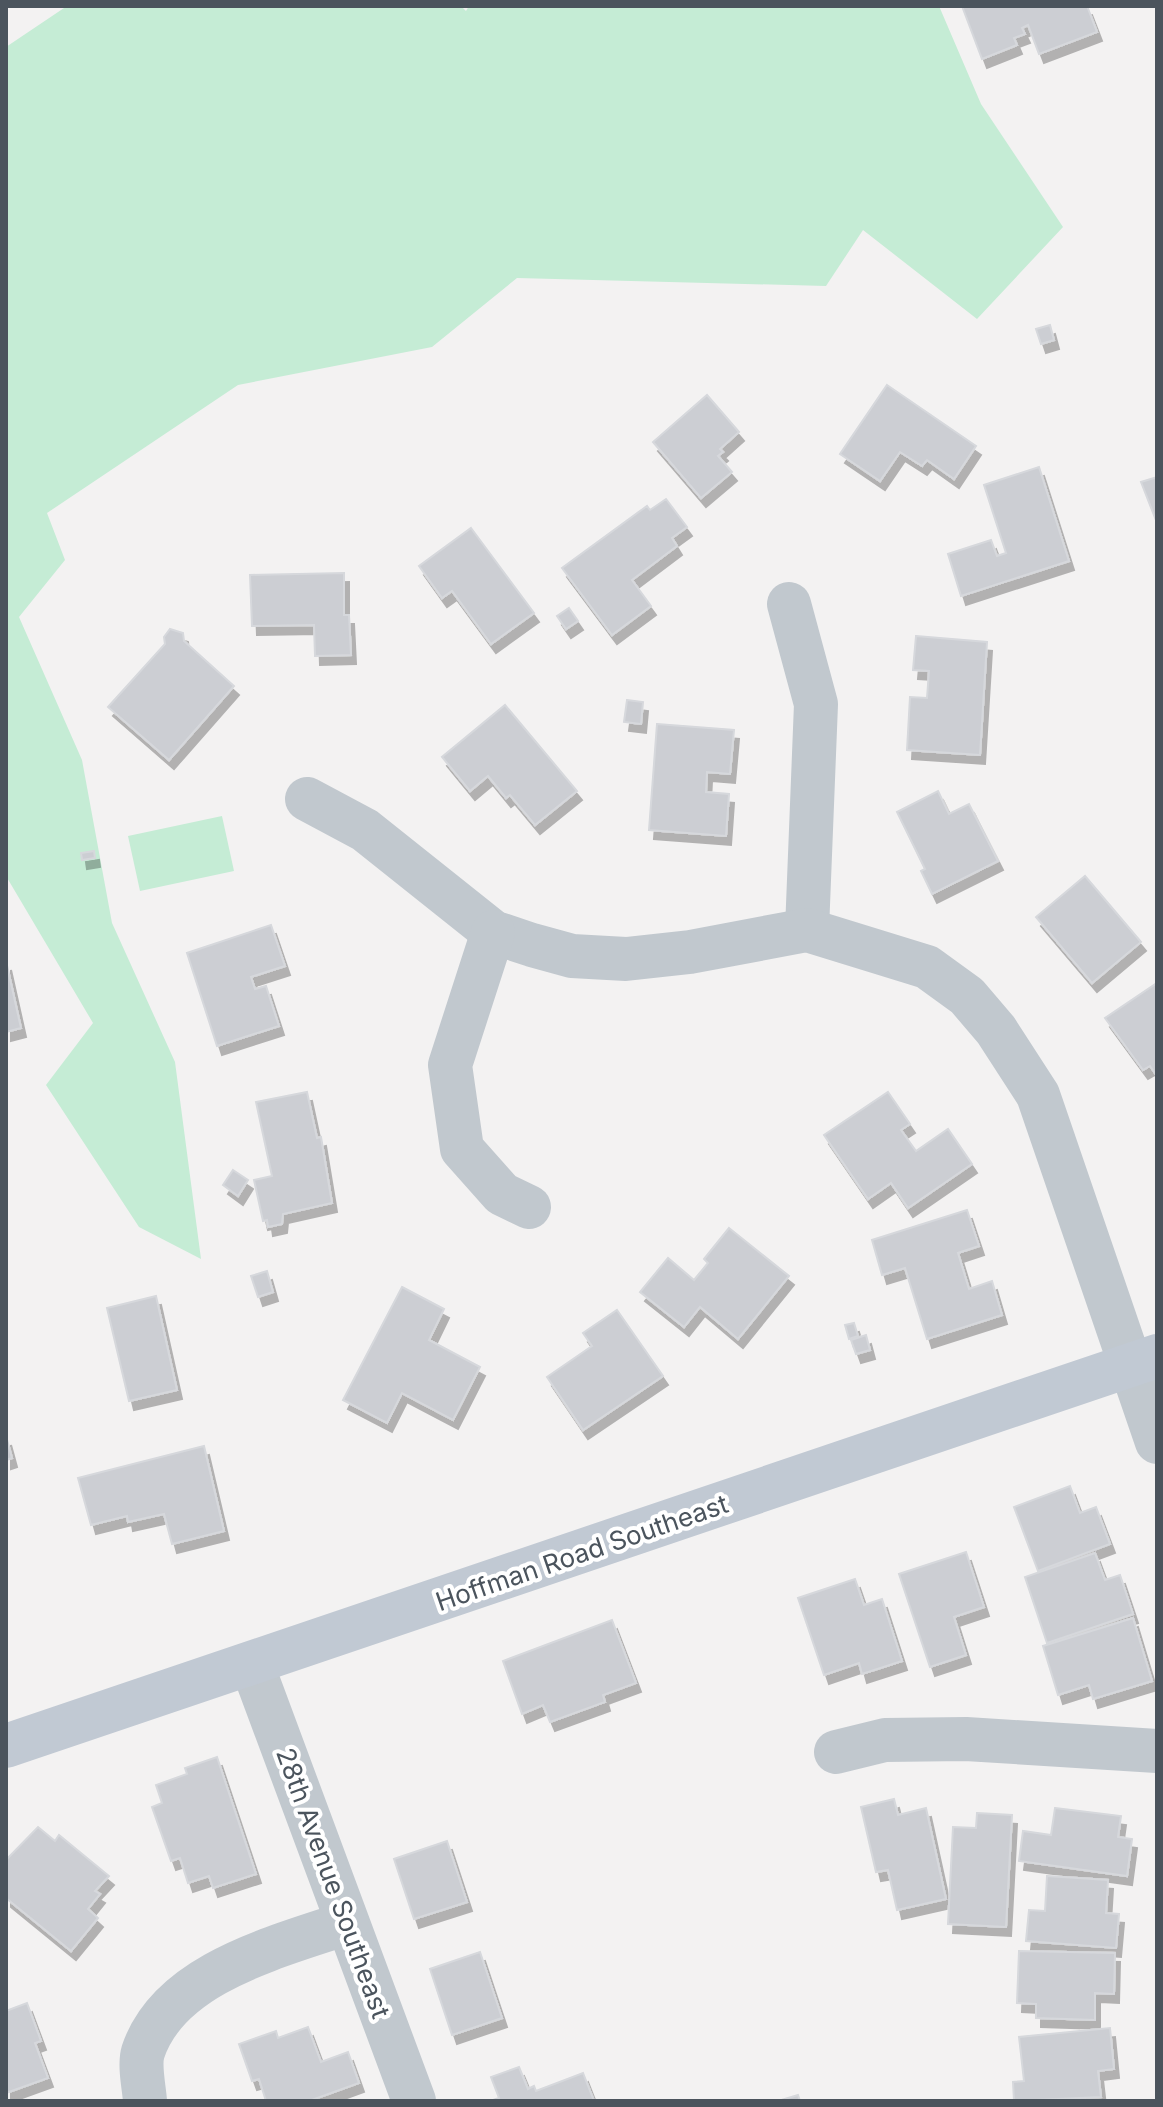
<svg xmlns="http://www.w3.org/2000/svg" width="1163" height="2107" font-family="Inter,sans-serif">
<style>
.green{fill:#c5ecd5}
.building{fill:#ccced3;stroke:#d6d8dc;stroke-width:2;filter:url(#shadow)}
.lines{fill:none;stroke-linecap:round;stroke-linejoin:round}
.street{stroke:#c1c8ce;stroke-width:44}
.secondary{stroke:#c1c9d3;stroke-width:44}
.labels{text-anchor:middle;stroke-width:8;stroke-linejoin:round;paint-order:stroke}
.street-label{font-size:26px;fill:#4b545d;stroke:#fff}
</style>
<defs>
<filter id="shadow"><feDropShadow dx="5" dy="9" stdDeviation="0" flood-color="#0004"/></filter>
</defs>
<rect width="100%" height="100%" fill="#f3f2f2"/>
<g class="green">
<path d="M 67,6 L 461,6 L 466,11 L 469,6 L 939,6 L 981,104 L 1063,227 L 977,319 L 863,230 L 826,286 L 517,278 L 432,347 L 238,385 L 47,513 L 65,560 L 19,617 L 82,760 L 112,923 L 175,1062 L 201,1259 L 139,1227 L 46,1085 L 93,1023 L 6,876 L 6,47 Z"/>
<path d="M 222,816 L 234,871 L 140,891 L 128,836 Z"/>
</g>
<g class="building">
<path d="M 962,6 L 1087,6 L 1097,32 L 1039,54 L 1028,25 L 1022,28 L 1025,34 L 1014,38 L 1017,45 L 982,59 Z"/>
<path d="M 1050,325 L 1054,340 L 1041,344 L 1036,329 Z"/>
<path d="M 887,385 L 976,446 L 954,479 L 927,460 L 922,466 L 900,452 L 880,481 L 840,454 Z"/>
<path d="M 707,395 L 739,432 L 720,449 L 723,452 L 718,456 L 732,472 L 701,498 L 653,442 Z"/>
<path d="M 1039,467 L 1069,561 L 961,596 L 948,554 L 991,540 L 997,556 L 1006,553 L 984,485 Z"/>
<path d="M 1157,477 L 1157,523 L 1141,482 Z"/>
<path d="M 666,499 L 687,527 L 672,538 L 677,546 L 632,580 L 651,606 L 612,635 L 562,568 L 647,506 L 650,510 Z"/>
<path d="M 471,528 L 534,613 L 491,644 L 452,591 L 442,598 L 419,566 Z"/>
<path d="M 344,573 L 344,615 L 349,615 L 351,655 L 315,656 L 314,625 L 252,626 L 250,575 Z"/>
<path d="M 569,608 L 578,621 L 566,629 L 557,616 Z"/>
<path d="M 170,629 L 183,633 L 184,641 L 234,686 L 169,760 L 108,707 L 165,644 L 164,637 Z"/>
<path d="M 916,636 L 987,642 L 980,755 L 907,750 L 910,697 L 927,698 L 929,671 L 913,670 Z"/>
<path d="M 627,700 L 643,702 L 641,724 L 624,722 Z"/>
<path d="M 505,705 L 577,791 L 535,825 L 510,795 L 506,798 L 488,776 L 470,791 L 442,757 Z"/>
<path d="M 657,724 L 734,730 L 730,774 L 707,772 L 706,792 L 729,794 L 726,836 L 649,830 Z"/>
<path d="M 938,791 L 949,814 L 969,804 L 998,861 L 932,894 L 921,871 L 925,869 L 897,812 Z"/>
<path d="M 94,851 L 95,858 L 82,860 L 81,853 Z"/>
<path d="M 1085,876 L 1141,942 L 1092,983 L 1036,917 Z"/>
<path d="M 271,925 L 285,966 L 251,977 L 255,989 L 266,986 L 279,1026 L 217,1046 L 187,953 Z"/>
<path d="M 6,961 L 21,1028 L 6,1032 Z"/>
<path d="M 1157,983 L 1157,1076 L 1150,1066 L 1143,1070 L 1105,1018 Z"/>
<path d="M 307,1092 L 317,1138 L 321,1137 L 332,1203 L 283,1214 L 282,1224 L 268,1227 L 267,1220 L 263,1221 L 254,1180 L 272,1176 L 256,1102 Z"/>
<path d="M 888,1092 L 910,1124 L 901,1130 L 916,1151 L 948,1129 L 972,1164 L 908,1208 L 891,1183 L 868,1199 L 824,1135 Z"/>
<path d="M 233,1170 L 248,1180 L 238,1196 L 223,1185 Z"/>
<path d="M 967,1210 L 979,1246 L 958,1253 L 969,1289 L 992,1281 L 1002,1315 L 927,1339 L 905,1268 L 882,1275 L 872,1240 Z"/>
<path d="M 729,1228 L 789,1276 L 738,1339 L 700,1307 L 684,1327 L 640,1292 L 668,1258 L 694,1280 L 708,1263 L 704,1259 Z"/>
<path d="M 267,1271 L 273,1292 L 258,1297 L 251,1276 Z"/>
<path d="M 402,1287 L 444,1309 L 429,1340 L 480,1367 L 453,1420 L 402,1393 L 387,1423 L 343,1400 Z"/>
<path d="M 156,1296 L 177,1390 L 129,1401 L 107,1308 Z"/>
<path d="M 617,1310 L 663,1376 L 583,1430 L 547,1377 L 592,1346 L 583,1333 Z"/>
<path d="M 854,1323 L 858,1336 L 849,1339 L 845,1325 Z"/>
<path d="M 866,1335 L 870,1350 L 856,1354 L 851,1340 Z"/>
<path d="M 6,1436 L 12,1458 L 6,1460 Z"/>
<path d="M 204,1446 L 224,1531 L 172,1544 L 164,1514 L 128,1522 L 127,1516 L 91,1525 L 78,1478 Z"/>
<path d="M 1070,1486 L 1080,1513 L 1096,1507 L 1110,1544 L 1038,1571 L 1014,1507 Z"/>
<path d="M 966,1552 L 984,1607 L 954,1617 L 966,1655 L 930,1667 L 899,1574 Z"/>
<path d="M 1095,1553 L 1105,1580 L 1120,1575 L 1133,1614 L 1047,1643 L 1025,1577 Z"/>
<path d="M 855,1579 L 864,1605 L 882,1599 L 902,1661 L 862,1674 L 859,1663 L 824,1675 L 798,1598 Z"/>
<path d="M 1133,1618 L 1152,1681 L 1093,1699 L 1089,1685 L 1058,1695 L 1043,1646 Z"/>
<path d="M 612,1620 L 636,1683 L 603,1695 L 605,1702 L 550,1722 L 543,1705 L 522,1714 L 503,1661 Z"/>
<path d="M 217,1757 L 256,1874 L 213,1888 L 209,1876 L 188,1883 L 180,1858 L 171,1861 L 152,1807 L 162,1803 L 156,1785 L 187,1774 L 185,1768 Z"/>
<path d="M 894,1799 L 898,1815 L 926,1808 L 946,1899 L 897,1910 L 888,1870 L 876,1872 L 861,1807 Z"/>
<path d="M 1055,1808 L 1121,1816 L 1118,1837 L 1132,1839 L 1127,1876 L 1019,1861 L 1023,1831 L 1051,1835 Z"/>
<path d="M 977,1813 L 1012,1815 L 1006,1927 L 948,1924 L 953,1827 L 976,1828 Z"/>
<path d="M 38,1827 L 55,1841 L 59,1835 L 109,1876 L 95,1891 L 100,1894 L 88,1909 L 98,1918 L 71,1951 L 6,1898 L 6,1860 Z"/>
<path d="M 447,1841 L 467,1902 L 414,1919 L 394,1859 Z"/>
<path d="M 1047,1876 L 1108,1880 L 1106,1913 L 1119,1914 L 1116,1948 L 1026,1941 L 1029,1910 L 1045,1911 Z"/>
<path d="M 1019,1951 L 1115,1953 L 1114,1994 L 1095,1993 L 1095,2020 L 1036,2018 L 1036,2004 L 1017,2003 Z"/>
<path d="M 480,1952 L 502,2018 L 452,2035 L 430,1969 Z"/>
<path d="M 27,2003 L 41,2041 L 35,2043 L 48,2078 L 6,2093 L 6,2011 Z"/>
<path d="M 308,2027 L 321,2062 L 348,2052 L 359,2083 L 309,2101 L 266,2101 L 259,2079 L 252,2081 L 239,2044 L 276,2031 L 278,2038 Z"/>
<path d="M 1110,2028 L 1114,2069 L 1098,2071 L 1101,2097 L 1014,2101 L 1013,2082 L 1024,2081 L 1019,2037 Z"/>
<path d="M 519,2067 L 528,2089 L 534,2086 L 536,2091 L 583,2073 L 594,2101 L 490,2101 L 499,2098 L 491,2077 Z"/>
<path d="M 798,2095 L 800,2101 L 778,2101 Z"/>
</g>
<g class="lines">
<g class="street">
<path d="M 789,604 L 816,704 L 807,930"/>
<path d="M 307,799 L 365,830 L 493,932 L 532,945 L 572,956 L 626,959 L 690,952 L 807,930 L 927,967 L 967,996 L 996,1030 L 1038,1095 L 1157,1442"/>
<path d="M 493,932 L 450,1065 L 462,1149 L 502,1194 L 529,1207"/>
<path d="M 252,1665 L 414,2101"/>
<path d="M 836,1752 L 885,1740 L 966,1739 L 1157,1751"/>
<path d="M 145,2101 C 144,2087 139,2065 143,2052 C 169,1973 277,1947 347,1923"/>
</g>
<path class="secondary" d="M 6,1746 L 1157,1356"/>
</g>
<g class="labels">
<g class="street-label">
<text transform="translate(582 1553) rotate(-19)" y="9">Hoffman Road Southeast</text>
<text transform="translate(333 1883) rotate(70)" y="9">28th Avenue Southeast</text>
</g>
</g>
<rect width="1163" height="2107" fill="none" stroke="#4b545d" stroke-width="16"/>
</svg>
